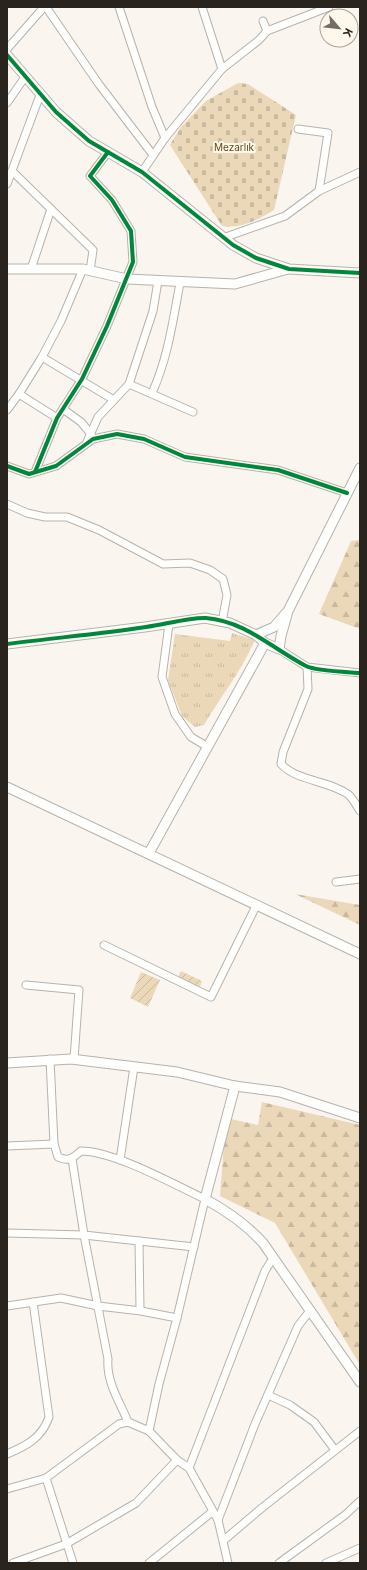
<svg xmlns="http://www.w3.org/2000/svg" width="367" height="1570" font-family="Inter,sans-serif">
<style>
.forest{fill:url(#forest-firs)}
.cemetery{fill:url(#cemetery-stones)}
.park{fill:url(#park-tufts)}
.garden{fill:url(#garden-furrows)}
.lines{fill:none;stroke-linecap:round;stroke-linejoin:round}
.street-casing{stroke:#b7b3ac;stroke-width:9}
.secondary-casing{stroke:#b7b3ac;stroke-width:11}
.street{stroke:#fefefd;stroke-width:7}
.secondary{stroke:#fefefd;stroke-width:9}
.cycleway-casing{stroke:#fef7eb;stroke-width:6}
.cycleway{stroke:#00873e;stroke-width:4}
.labels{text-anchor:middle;stroke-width:4;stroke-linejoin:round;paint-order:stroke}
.park-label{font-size:10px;fill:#664a12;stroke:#fef7eb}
</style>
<defs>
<pattern id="forest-firs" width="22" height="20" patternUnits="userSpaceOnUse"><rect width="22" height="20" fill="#ebd8b8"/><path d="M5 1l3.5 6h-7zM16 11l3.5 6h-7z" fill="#cab99e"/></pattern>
<pattern id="cemetery-stones" width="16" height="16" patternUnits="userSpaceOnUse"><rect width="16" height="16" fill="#ebd8b8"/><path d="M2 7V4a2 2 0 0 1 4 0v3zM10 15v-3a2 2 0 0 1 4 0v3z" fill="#cab99e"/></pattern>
<pattern id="park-tufts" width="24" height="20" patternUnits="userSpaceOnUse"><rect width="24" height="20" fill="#ebd8b8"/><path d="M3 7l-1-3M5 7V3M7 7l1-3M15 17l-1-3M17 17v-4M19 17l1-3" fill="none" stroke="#cab99e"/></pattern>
<pattern id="garden-furrows" width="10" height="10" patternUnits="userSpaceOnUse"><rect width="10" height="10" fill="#ebd8b8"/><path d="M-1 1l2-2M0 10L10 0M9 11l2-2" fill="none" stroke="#cab99e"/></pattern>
</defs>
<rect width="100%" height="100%" fill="#faf6ef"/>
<g class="forest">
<path d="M 360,540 L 360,629 L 319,614 L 351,541 Z"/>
<path d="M 295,894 L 360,905 L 360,925 Z"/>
<path d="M 262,1102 L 360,1125 L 360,1365 L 275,1223 L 220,1196 L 226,1118 L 258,1125 Z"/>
</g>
<path class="cemetery" d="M 238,83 L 248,84 L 296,115 L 274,210 C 258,220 240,229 222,226 L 170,145 L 181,127 L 206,101 Z"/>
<path class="park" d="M 232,633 L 255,640 C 242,670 221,696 204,725 L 195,727 L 182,716 L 168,680 L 175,634 L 230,641 Z"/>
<g class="garden">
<path d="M 181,971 L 202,981 L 200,987 L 178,977 Z"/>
<path d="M 141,972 L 160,980 L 148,1007 L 130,998 Z"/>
</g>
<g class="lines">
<g class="street-casing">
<g id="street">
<path d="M 46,7 L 98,83 L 153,155"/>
<path d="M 119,7 L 152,107 L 165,138"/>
<path d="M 263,21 L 267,31"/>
<path d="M 7,49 L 44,7"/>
<path d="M 222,69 L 259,40 L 267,31 L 329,7"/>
<path d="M 7,103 L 25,77"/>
<path d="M 298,129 L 328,133 L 319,191"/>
<path d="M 12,171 L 93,250 L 90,271"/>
<path d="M 142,172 L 165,138 L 222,69 L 202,7"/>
<path d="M 7,184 L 40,95"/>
<path d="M 223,238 L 285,216 L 319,191 L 360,172"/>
<path d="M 31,269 L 51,209"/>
<path d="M 42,357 L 114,400"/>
<path d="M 129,384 L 193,412"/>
<path d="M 152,393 C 168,358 173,320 180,283"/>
<path d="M 19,394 L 42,357 L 61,321 L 83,269"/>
<path d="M 63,409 L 81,422 L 91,434"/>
<path d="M 7,410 L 19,394 L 57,418"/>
<path d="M 87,442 L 98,417 L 129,384 L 153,311 L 158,281"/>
<path d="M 7,466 L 29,474 L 56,466 L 93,439 L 117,434 L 144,439 L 185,457 L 278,470 L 347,493"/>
<path d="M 35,472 L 57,418 L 82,379 L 107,326 L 133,262 L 131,231 L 112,200 L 90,176 L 108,152"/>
<path d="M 7,504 L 27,513 L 45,517 L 67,517 L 99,530 L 163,564 L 190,563 L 210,570 L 223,579 L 227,595 L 222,622"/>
<path d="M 169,624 L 162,677 L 175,714 L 191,737 L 208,747"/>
<path d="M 279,649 L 307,667 L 360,673"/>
<path d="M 307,667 L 308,689 L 283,752 L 281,764 C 298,782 329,780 349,795 C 353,799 357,806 360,811"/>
<path d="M 336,882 L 360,879"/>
<path d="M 104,945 L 211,997 L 256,906"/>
<path d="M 26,985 L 79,990 L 74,1059"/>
<path d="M 50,1059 L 54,1144"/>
<path d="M 7,1146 L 54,1144 L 58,1157 C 69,1162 73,1158 81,1151 C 114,1151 173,1184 205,1199 L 177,1318"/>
<path d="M 72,1159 L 84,1235 L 108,1359 C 106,1382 120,1402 128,1422"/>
<path d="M 120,1160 L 134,1067"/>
<path d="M 7,1233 L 84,1235 L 194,1247"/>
<path d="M 139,1241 L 140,1310"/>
<path d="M 7,1306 L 61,1298 L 98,1306 L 141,1311 L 177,1318 L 159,1384 L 149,1431"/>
<path d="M 268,1395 L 290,1405 L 314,1422 L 335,1450"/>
<path d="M 7,1454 C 26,1446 42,1438 49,1417 L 33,1302"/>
<path d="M 189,1468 L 265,1271 L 273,1258"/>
<path d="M 46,1478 L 73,1563"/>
<path d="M 7,1489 L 46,1478 L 119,1424 L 128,1422 L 149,1431 L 177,1460 L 189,1468 L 218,1520 L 228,1563"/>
<path d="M 218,1520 L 255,1424 L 298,1326 L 309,1312"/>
<path d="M 224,1540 L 263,1507 L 360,1431"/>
<path d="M 13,1563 L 66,1544 L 136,1503 L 177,1460"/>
<path d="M 149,1563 L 212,1512"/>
<path d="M 279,1563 L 345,1515 L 360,1501"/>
<path d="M 326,1563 L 360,1548"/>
</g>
</g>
<g class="secondary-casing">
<g id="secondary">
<path d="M 7,55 L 56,112 L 89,141 L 142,172 L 233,245 L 256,258 L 289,269 L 360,273"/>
<path d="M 7,269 L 83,269 L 127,279 L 235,284 L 288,269"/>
<path d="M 256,635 L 274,627 L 286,613"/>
<path d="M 7,644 L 145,627 L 205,618 L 230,623 L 256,635 L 265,643 L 279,649 L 281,636 L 288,611 L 360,468"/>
<path d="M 7,787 L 360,954"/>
<path d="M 149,853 L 265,643"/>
<path d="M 7,1063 L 71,1059 L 177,1072 L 235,1086 L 280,1092 L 360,1118"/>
<path d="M 235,1086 L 205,1199 C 227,1211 246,1224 263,1243 L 360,1382"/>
</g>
</g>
<use href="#street" class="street"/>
<use href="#secondary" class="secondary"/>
<g class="cycleway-casing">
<g id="cycleway">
<path d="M 7,55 L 56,112 L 89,141 L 142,172 L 233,245 L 256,258 L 289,269 L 360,273"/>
<path d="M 7,466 L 29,474 L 56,466 L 93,439 L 117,434 L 144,439 L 185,457 L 278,470 L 347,493"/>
<path d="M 35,472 L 57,418 L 82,379 L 107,326 L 133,262 L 131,231 L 112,200 L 90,176 L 108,152"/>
<path d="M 7,644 C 53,638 100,634 146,627 C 163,625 190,617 206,618 C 245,621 273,649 306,666 C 315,671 348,672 360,673"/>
</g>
</g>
<use href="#cycleway" class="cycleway"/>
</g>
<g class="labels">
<g class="park-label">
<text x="234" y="151">Mezarlık</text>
</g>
</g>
<rect width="367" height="1570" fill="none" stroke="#29241d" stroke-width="16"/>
<g transform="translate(339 28) rotate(118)"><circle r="19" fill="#fef7eb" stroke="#a9a399"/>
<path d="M0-3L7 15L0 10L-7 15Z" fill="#726e66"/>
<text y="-6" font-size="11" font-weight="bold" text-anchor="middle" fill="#29241d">K</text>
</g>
</svg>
